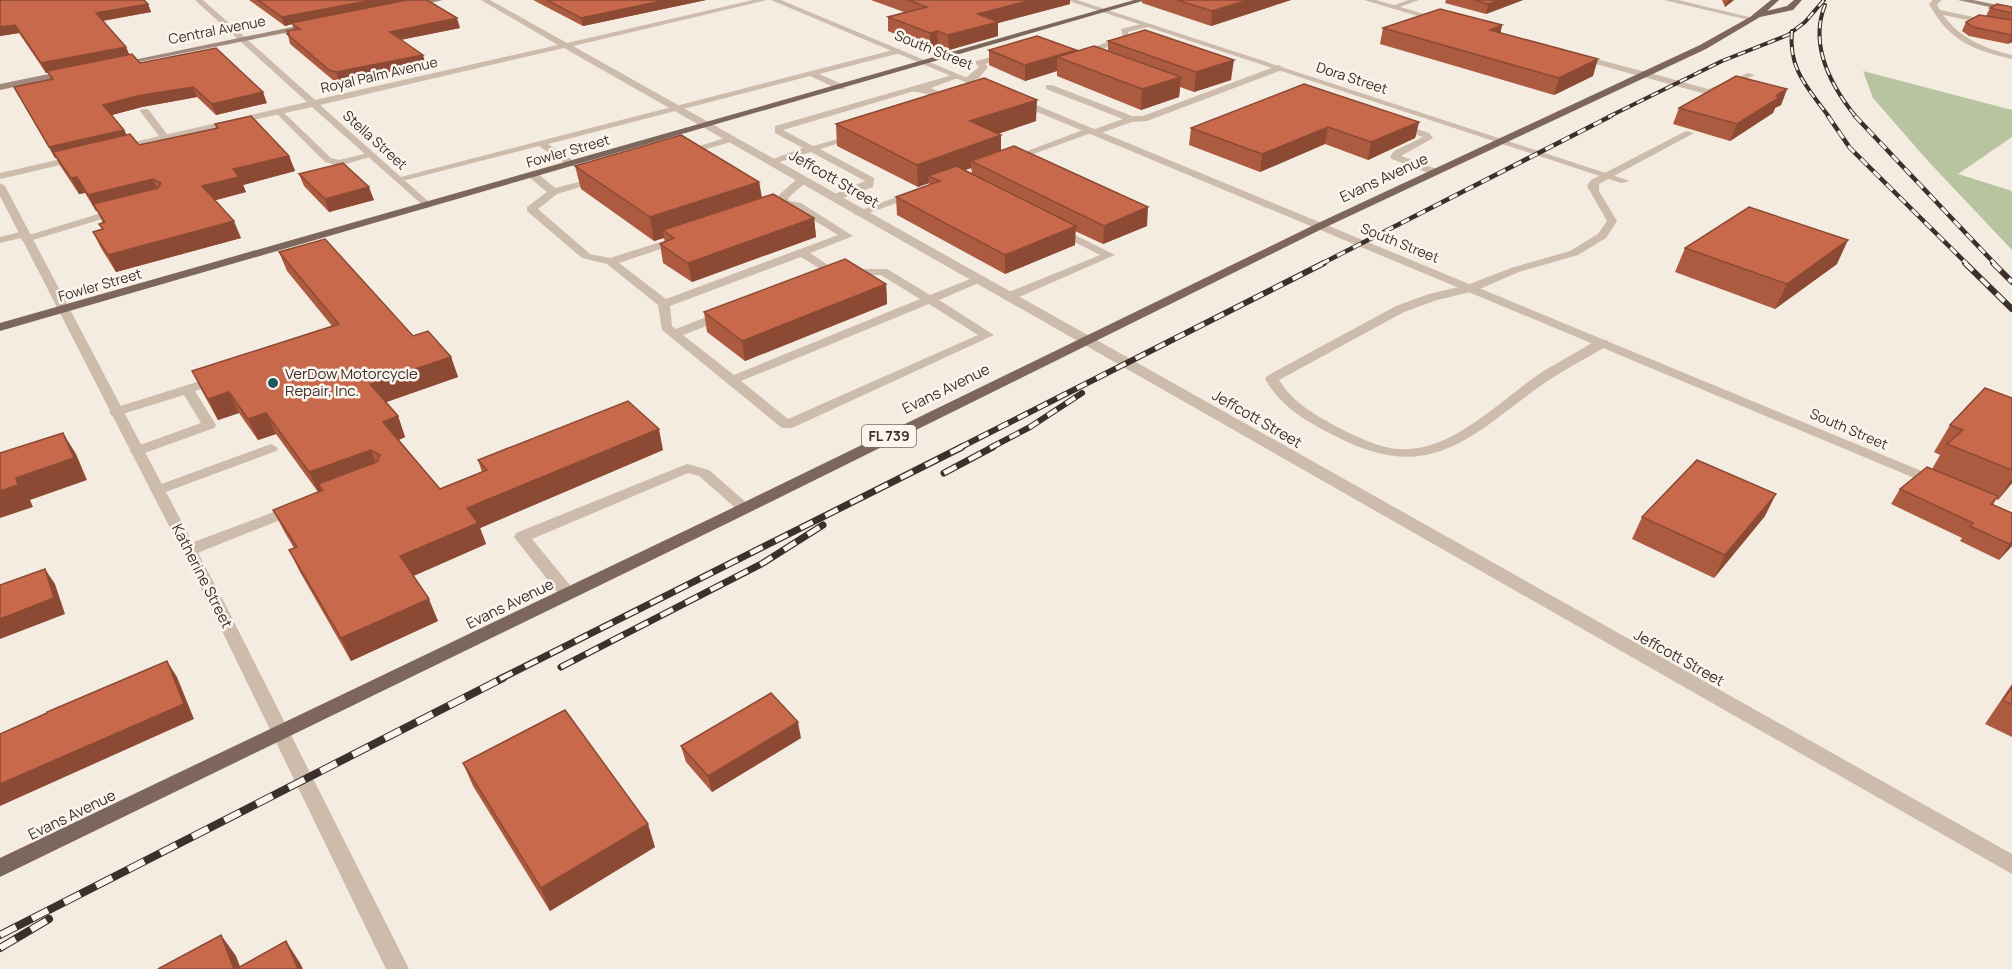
<svg xmlns="http://www.w3.org/2000/svg" width="2012" height="969" font-family="Manrope,sans-serif">
<style>
.green{fill:#b8c4a0}
.lines{fill:none;stroke-linecap:round;stroke-linejoin:round}
.lane{fill:#cdbbac;fill-rule:evenodd}
.street{fill:#cdbbac;fill-rule:evenodd}
.secondary{fill:#a18a7d;fill-rule:evenodd}
.primary{fill:#7d675c;fill-rule:evenodd}
.rail-far4-casing{stroke:#3b302b;stroke-width:4}
.rail-far3-casing{stroke:#3b302b;stroke-width:4.5}
.rail-far2-casing{stroke:#3b302b;stroke-width:6}
.rail-far1-casing{stroke:#3b302b;stroke-width:7}
.rail-casing{stroke:#3b302b;stroke-width:8}
.rail-far4{stroke:#fbf5ee;stroke-width:2;stroke-dasharray:8;stroke-linecap:butt}
.rail-far3{stroke:#fbf5ee;stroke-width:3;stroke-dasharray:9;stroke-linecap:butt}
.rail-far2{stroke:#fbf5ee;stroke-width:4;stroke-dasharray:11;stroke-linecap:butt}
.rail-far1{stroke:#fbf5ee;stroke-width:4.5;stroke-dasharray:14;stroke-linecap:butt}
.rail{stroke:#fbf5ee;stroke-width:6;stroke-dasharray:18;stroke-linecap:butt}
.wall{fill:#ac5a40;fill-rule:evenodd}
.shaded-wall{fill:#8c4a34}
.building{fill:#c8694b;stroke:#8c4a34;stroke-width:1.5}
.poi-dot{fill:#1f5a5e;stroke:#fbf5ee;stroke-width:2}
.labels{text-anchor:middle;stroke-width:5;stroke-linejoin:round;paint-order:stroke}
.far-street-label{font-size:14px;fill:#3b302b;stroke:#fbf5ee}
.shield{fill:#fbf5ee;stroke:#756b66;stroke-width:1.5}
.shield-label{font-size:14px;font-weight:bold;fill:#3b302b}
.street-label{font-size:15px;fill:#3b302b;stroke:#fbf5ee}
.poi-label{font-size:15px;fill:#3b302b;stroke:#fbf5ee;text-anchor:start}
</style>
<rect width="100%" height="100%" fill="#f4ebe1"/>
<path class="green" d="M 1863,71 L 2012,110 L 2012,137 L 1958,174 L 2012,191 L 2012,250 L 1928,161 L 1873,98 Z"/>
<g class="lines">
<g class="lane">
<path d="M 1408,0 L 1419,0 L 1394,9 L 1390,7 Z"/>
<path d="M 1933,0 L 1942,0 L 1937,4 L 1940,10 L 2012,25 L 2012,29 L 1943,15 C 1961,39 1984,48 2012,55 L 2012,59 C 1973,50 1949,41 1929,4 Z"/>
<path d="M 1145,23 L 1149,25 L 1148,27 L 1128,32 L 1130,39 L 1083,56 L 1076,54 L 1123,36 L 1121,29 Z"/>
<path d="M 897,49 L 900,49 L 900,53 L 819,74 L 844,85 L 844,89 L 838,89 L 810,76 L 548,144 L 575,162 L 575,166 L 569,166 L 539,146 L 398,182 L 393,179 Z"/>
<path d="M 1009,52 L 1013,54 L 1012,56 L 985,64 L 988,67 L 979,78 L 967,83 L 963,80 L 979,67 L 975,63 L 976,61 Z"/>
<path d="M 1279,65 L 1283,68 L 1282,70 L 1147,121 L 1132,122 L 1095,135 L 1091,133 L 1014,161 L 1006,159 L 1088,128 L 1095,129 L 1123,119 L 1046,89 L 1046,85 L 1052,85 L 1132,116 L 1143,116 Z"/>
<path d="M 1643,71 L 1708,89 L 1748,73 L 1755,75 L 1709,95 L 1640,76 L 1640,72 Z"/>
<path d="M 956,74 L 963,76 L 931,88 L 954,98 L 954,102 C 939,103 927,90 911,92 L 783,130 L 813,146 L 859,133 L 859,137 L 820,149 L 874,178 L 873,187 L 834,201 L 829,198 L 830,196 L 865,181 L 811,152 L 770,165 L 765,162 L 803,148 L 775,133 L 775,126 Z"/>
<path d="M 142,109 L 148,109 L 170,138 L 168,140 L 162,140 L 140,111 Z"/>
<path d="M 280,109 L 331,158 L 339,160 L 372,152 L 377,155 L 339,166 L 325,162 L 275,112 Z"/>
<path d="M 1399,123 L 1429,133 L 1433,138 L 1401,156 L 1439,170 L 1439,174 L 1431,174 L 1392,159 L 1390,157 L 1394,151 L 1423,137 L 1396,128 L 1394,126 Z"/>
<path d="M 1686,131 L 1694,133 L 1599,184 L 1599,191 L 1617,221 L 1606,238 L 1578,255 L 1519,272 L 1475,291 L 1437,300 L 1404,312 L 1279,380 C 1294,404 1316,415 1339,428 C 1358,437 1378,448 1399,449 C 1452,453 1501,399 1542,372 C 1560,361 1579,351 1597,340 L 1607,340 L 1608,343 L 1607,346 C 1583,360 1558,373 1536,389 C 1464,443 1426,483 1335,436 C 1306,421 1282,408 1265,379 L 1267,376 L 1396,306 L 1429,294 L 1467,285 L 1511,268 L 1570,251 L 1598,234 L 1607,221 L 1587,186 L 1591,180 Z"/>
<path d="M 731,136 L 734,137 L 734,141 L 683,156 L 678,153 Z"/>
<path d="M 529,173 L 537,173 L 555,188 L 603,176 L 603,180 L 557,194 L 538,209 L 590,254 L 610,258 L 676,237 L 684,237 L 684,241 L 619,263 L 666,299 L 838,235 L 794,208 L 785,207 L 771,211 L 766,208 L 779,202 L 779,195 L 798,178 L 806,178 L 806,182 L 788,198 L 789,201 L 801,203 L 853,236 L 810,253 L 834,269 L 887,269 L 930,295 L 973,278 L 981,278 L 981,282 L 939,300 L 994,335 L 792,428 L 782,428 L 662,330 L 658,305 L 607,264 L 582,258 L 527,211 L 527,207 L 547,192 L 529,177 ZM 801,257 L 832,276 L 881,275 L 920,299 L 734,375 L 683,335 L 727,318 L 729,315 L 727,312 L 719,312 L 676,329 L 672,326 L 670,306 ZM 929,304 L 978,335 L 788,419 L 741,381 Z"/>
<path d="M 915,190 L 920,193 L 919,195 L 863,215 L 855,215 L 854,213 Z"/>
<path d="M 118,208 L 123,211 L 122,213 L 26,242 L 22,241 L 21,238 L 0,243 L 0,237 L 24,231 L 29,235 Z"/>
<path d="M 1057,226 L 1115,255 L 1012,300 L 1004,300 L 1004,294 L 1100,255 L 1053,231 L 1053,227 Z"/>
<path d="M 216,376 L 221,377 L 223,380 L 221,383 L 195,391 L 216,425 L 214,428 L 142,454 L 132,454 L 130,451 L 132,448 L 201,423 L 184,395 L 116,416 L 111,415 L 109,412 L 111,409 Z"/>
<path d="M 271,444 L 278,448 L 276,451 L 163,493 L 153,493 L 150,490 L 153,487 Z"/>
<path d="M 687,464 L 709,470 L 749,505 L 752,508 L 749,511 L 739,511 L 699,476 L 688,473 L 532,539 L 574,590 L 576,594 L 574,598 L 562,598 L 514,537 L 516,533 Z"/>
<path d="M 295,504 L 300,506 L 303,509 L 300,512 L 195,554 L 183,554 L 181,550 L 183,546 Z"/>
</g>
<g class="street">
<path d="M 195,0 L 203,0 L 315,100 L 558,45 L 481,0 L 490,0 L 567,43 L 753,0 L 767,0 L 573,46 L 2012,854 L 2012,874 L 564,48 L 320,105 L 430,203 L 430,207 L 426,208 L 312,107 L 117,150 L 117,146 L 307,102 Z"/>
<path d="M 771,0 L 781,0 L 996,90 L 989,92 Z"/>
<path d="M 1066,0 L 1077,0 L 1630,181 L 1621,183 Z"/>
<path d="M 1364,0 L 1376,0 L 1445,20 L 1438,22 Z"/>
<path d="M 1664,0 L 1678,0 L 1757,19 L 1753,21 Z"/>
<path d="M 1577,54 L 1646,72 L 1647,74 L 1643,77 L 1574,58 L 1573,56 Z"/>
<path d="M 1019,98 L 1941,479 L 1943,482 L 1941,485 L 1931,485 L 1016,103 L 1015,101 Z"/>
<path d="M 79,155 L 82,156 L 82,160 L 0,179 L 0,173 Z"/>
<path d="M 0,183 L 5,186 L 226,606 L 409,969 L 386,969 L 210,606 L 0,196 Z"/>
</g>
<g class="secondary">
<path d="M 428,0 L 443,0 L 409,8 L 405,6 Z"/>
<path d="M 1958,0 L 1973,0 L 2012,8 L 2012,12 Z"/>
<path d="M 312,23 L 316,25 L 315,27 L 118,66 L 114,64 Z"/>
<path d="M 68,70 L 71,71 L 71,75 L 0,90 L 0,84 Z"/>
</g>
<g class="primary">
<path d="M 1134,0 L 1146,0 L 0,331 L 0,323 Z"/>
<path d="M 1771,0 L 1779,0 L 1767,11 L 1787,6 L 1794,0 L 1802,0 L 1793,10 L 1760,17 L 1706,49 L 1324,228 L 730,522 L 0,877 L 0,858 L 720,514 L 1316,224 L 1700,45 L 1750,17 Z"/>
</g>
<g class="rail-far4-casing">
<g id="rail-far4">
<path d="M 1825,5 C 1809,45 1831,86 1856,117"/>
<path d="M 1792,31 C 1788,69 1808,88 1829,117"/>
<path d="M 1608,117 L 1722,61 L 1788,35 L 1805,22 L 1824,0"/>
</g>
</g>
<g class="rail-far3-casing">
<g id="rail-far3">
<path d="M 1828,116 L 1850,148 L 1967,264"/>
<path d="M 1855,116 L 1995,264"/>
<path d="M 1321,264 L 1611,116"/>
</g>
</g>
<g class="rail-far2-casing">
<g id="rail-far2">
<path d="M 1965,263 L 2012,309"/>
<path d="M 1993,263 L 2012,282"/>
<path d="M 959,448 L 1324,263"/>
<path d="M 990,448 L 1030,427 L 1082,393"/>
</g>
</g>
<g class="rail-far1-casing">
<g id="rail-far1">
<path d="M 944,473 L 993,447"/>
<path d="M 561,667 L 763,563 L 823,525"/>
<path d="M 500,679 L 962,447"/>
</g>
</g>
<g class="rail-casing">
<g id="rail">
<path d="M 0,935 L 503,678"/>
<path d="M 0,948 L 49,919"/>
</g>
</g>
<use href="#rail-far4" class="rail-far4"/>
<use href="#rail-far3" class="rail-far3"/>
<use href="#rail-far2" class="rail-far2"/>
<use href="#rail-far1" class="rail-far1"/>
<use href="#rail" class="rail"/>
</g>
<g class="wall">
<path d="M 0,0 L 148,4 L 151,12 L 103,21 L 126,47 L 129,55 L 140,63 L 267,103 L 216,115 L 197,97 L 142,107 L 112,115 L 127,135 L 139,145 L 216,128 L 215,124 L 289,156 L 295,171 L 243,185 L 246,192 L 215,200 L 241,238 L 116,272 L 101,248 L 93,232 L 102,229 L 99,224 L 103,223 L 97,211 L 96,211 L 85,193 L 79,194 L 61,167 L 56,158 L 55,158 L 14,87 L 51,80 L 48,72 L 46,73 L 19,33 L 0,36 Z"/>
<path d="M 249,0 L 427,0 L 460,28 L 401,40 L 426,65 L 339,82 L 333,80 L 290,44 L 287,31 L 294,30 L 292,24 L 285,26 Z"/>
<path d="M 533,0 L 706,0 L 583,26 Z"/>
<path d="M 871,0 L 1070,0 L 1070,4 L 998,23 L 998,36 L 949,50 L 938,46 L 930,48 L 888,31 L 888,17 L 904,12 Z"/>
<path d="M 1142,0 L 1291,0 L 1211,26 L 1142,3 Z"/>
<path d="M 1446,0 L 1523,0 L 1486,14 L 1445,3 Z"/>
<path d="M 1722,0 L 1734,0 L 1725,7 Z"/>
<path d="M 2012,7 L 2012,42 L 2008,44 L 1969,36 L 1962,31 L 1966,22 L 1986,16 L 1990,8 Z"/>
<path d="M 1502,25 L 1500,33 L 1593,76 L 1554,95 L 1380,44 L 1383,28 Z"/>
<path d="M 1108,41 L 1231,80 L 1194,92 L 1180,87 L 1179,97 L 1141,110 L 1057,76 L 1057,71 L 1025,81 L 989,65 L 989,50 L 1108,50 Z"/>
<path d="M 1787,89 L 1781,105 L 1775,108 L 1773,113 L 1730,141 L 1673,124 L 1679,108 Z"/>
<path d="M 1036,121 L 998,134 L 1001,135 L 1001,150 L 1147,226 L 1103,244 L 1075,231 L 1075,245 L 1005,274 L 897,215 L 896,197 L 929,185 L 929,183 L 918,187 L 837,146 L 836,124 ZM 971,168 L 972,173 L 965,170 Z"/>
<path d="M 1419,122 L 1415,138 L 1368,160 L 1325,144 L 1260,172 L 1189,145 L 1191,128 Z"/>
<path d="M 575,166 L 759,182 L 762,198 L 814,218 L 816,237 L 692,282 L 663,263 L 660,244 L 665,242 L 664,238 L 654,241 L 581,189 Z"/>
<path d="M 299,174 L 374,200 L 329,212 L 304,186 Z"/>
<path d="M 1685,248 L 1837,264 L 1775,309 L 1675,272 Z"/>
<path d="M 279,252 L 413,336 L 451,357 L 458,377 L 386,402 L 398,416 L 405,437 L 399,440 L 440,489 L 482,472 L 478,460 L 663,450 L 480,528 L 486,544 L 413,576 L 438,621 L 351,661 L 300,572 L 289,550 L 294,548 L 284,531 L 273,510 L 318,492 L 276,434 L 258,440 L 239,413 L 218,420 L 202,391 L 192,371 L 332,326 L 287,271 Z"/>
<path d="M 886,284 L 887,304 L 745,361 L 707,332 L 704,312 Z"/>
<path d="M 2012,398 L 2012,483 L 1998,500 L 1996,499 L 1993,505 L 2012,546 L 1999,560 L 1960,541 L 1962,538 L 1891,504 L 1900,489 L 1932,469 L 1940,455 L 1934,452 L 1950,425 Z"/>
<path d="M 1765,516 L 1714,578 L 1632,539 L 1642,517 Z"/>
<path d="M 2012,684 L 2012,737 L 1985,724 Z"/>
<path d="M 801,738 L 712,792 L 686,762 L 681,746 Z"/>
<path d="M 463,763 L 655,847 L 550,911 L 473,786 Z"/>
</g>
<g class="shaded-wall">
<path d="M 373,0 L 415,0 L 291,23 L 292,24 L 285,26 L 282,17 Z"/>
<path d="M 666,0 L 706,0 L 583,26 L 581,18 Z"/>
<path d="M 1032,0 L 1070,0 L 1070,4 L 998,23 L 998,36 L 949,50 L 948,35 L 978,14 Z"/>
<path d="M 1248,0 L 1291,0 L 1211,26 L 1212,11 Z"/>
<path d="M 1499,0 L 1523,0 L 1486,14 L 1488,4 Z"/>
<path d="M 1728,0 L 1734,0 L 1725,7 Z"/>
<path d="M 148,4 L 151,12 L 100,21 L 96,13 Z"/>
<path d="M 457,18 L 460,28 L 393,41 L 390,32 Z"/>
<path d="M 15,25 L 19,33 L 0,36 L 0,27 Z"/>
<path d="M 1502,25 L 1499,41 L 1490,30 Z"/>
<path d="M 937,31 L 938,46 L 930,48 L 930,33 Z"/>
<path d="M 2012,36 L 2012,42 L 2008,44 Z"/>
<path d="M 126,47 L 130,56 L 46,73 L 41,63 Z"/>
<path d="M 1076,50 L 1057,57 L 1057,71 L 1025,81 L 1025,65 Z"/>
<path d="M 423,55 L 426,65 L 339,82 L 336,72 Z"/>
<path d="M 1598,59 L 1593,76 L 1554,95 L 1559,78 Z"/>
<path d="M 1234,60 L 1231,80 L 1194,92 L 1196,72 Z"/>
<path d="M 1181,77 L 1179,97 L 1141,110 L 1142,89 Z"/>
<path d="M 193,87 L 197,97 L 142,107 L 108,116 L 103,105 L 137,96 Z"/>
<path d="M 1787,89 L 1781,105 L 1775,108 L 1773,113 L 1730,141 L 1737,124 L 1776,96 Z"/>
<path d="M 263,92 L 267,103 L 216,115 L 212,104 Z"/>
<path d="M 1037,100 L 1036,121 L 970,143 L 970,121 Z"/>
<path d="M 1419,122 L 1415,138 L 1368,160 L 1371,142 Z"/>
<path d="M 1328,127 L 1325,144 L 1260,172 L 1262,154 Z"/>
<path d="M 124,130 L 130,141 L 53,152 L 56,158 L 55,158 L 49,147 Z"/>
<path d="M 1001,135 L 1001,157 L 971,161 L 971,168 L 938,180 L 928,176 L 929,183 L 918,187 L 917,165 Z"/>
<path d="M 289,156 L 295,171 L 243,185 L 246,192 L 209,202 L 202,186 L 233,169 Z"/>
<path d="M 77,177 L 85,193 L 79,194 L 71,178 Z"/>
<path d="M 153,179 L 160,195 L 93,204 L 97,211 L 96,211 L 88,195 Z"/>
<path d="M 759,182 L 763,205 L 663,230 L 664,238 L 654,241 L 650,217 Z"/>
<path d="M 369,187 L 374,200 L 329,212 L 325,199 Z"/>
<path d="M 1148,207 L 1147,226 L 1103,244 L 1104,226 Z"/>
<path d="M 814,218 L 816,237 L 692,282 L 688,263 Z"/>
<path d="M 234,221 L 241,238 L 116,272 L 108,255 Z"/>
<path d="M 1076,226 L 1075,245 L 1005,274 L 1005,255 Z"/>
<path d="M 1848,240 L 1837,264 L 1775,309 L 1787,284 Z"/>
<path d="M 886,284 L 887,304 L 745,361 L 742,341 Z"/>
<path d="M 451,357 L 458,377 L 378,405 L 370,384 Z"/>
<path d="M 229,392 L 239,413 L 218,420 L 208,399 Z"/>
<path d="M 266,413 L 276,434 L 258,440 L 248,419 Z"/>
<path d="M 398,416 L 405,437 L 391,443 L 383,422 Z"/>
<path d="M 659,429 L 663,450 L 480,528 L 486,544 L 409,578 L 400,556 L 467,508 Z"/>
<path d="M 63,433 L 76,454 L 87,480 L 30,500 L 33,507 L 0,518 L 0,491 L 16,478 Z"/>
<path d="M 371,450 L 379,471 L 318,484 L 322,492 L 319,493 L 309,472 Z"/>
<path d="M 2012,478 L 2012,483 L 1998,500 Z"/>
<path d="M 1776,494 L 1765,516 L 1714,578 L 1725,555 Z"/>
<path d="M 2012,541 L 2012,546 L 1999,560 L 2009,544 Z"/>
<path d="M 45,569 L 55,584 L 65,614 L 0,639 L 0,619 Z"/>
<path d="M 429,599 L 438,621 L 351,661 L 341,638 Z"/>
<path d="M 167,661 L 177,677 L 194,719 L 0,806 L 0,784 Z"/>
<path d="M 798,722 L 801,738 L 712,792 L 708,776 Z"/>
<path d="M 648,824 L 655,847 L 550,911 L 541,888 Z"/>
<path d="M 221,935 L 236,956 L 241,969 L 234,969 Z"/>
<path d="M 286,941 L 300,963 L 303,969 L 298,969 Z"/>
</g>
<g class="building">
<path d="M 0,0 L 144,0 L 148,4 L 96,13 L 126,47 L 41,63 L 15,25 L 0,27 Z"/>
<path d="M 258,0 L 373,0 L 282,17 Z"/>
<path d="M 407,0 L 427,0 L 457,18 L 390,32 L 423,55 L 336,72 L 329,70 L 287,34 L 289,34 L 287,31 L 300,29 L 291,23 Z"/>
<path d="M 547,0 L 666,0 L 581,18 Z"/>
<path d="M 908,0 L 1032,0 L 978,14 L 998,22 L 948,35 L 937,31 L 930,33 L 888,17 L 927,7 Z"/>
<path d="M 1177,0 L 1248,0 L 1212,11 Z"/>
<path d="M 1474,0 L 1499,0 L 1488,4 Z"/>
<path d="M 1997,4 L 2012,7 L 2012,13 L 1990,8 Z"/>
<path d="M 1440,9 L 1502,25 L 1490,30 L 1598,59 L 1559,78 L 1383,28 Z"/>
<path d="M 1979,15 L 2012,20 L 2012,35 L 1973,27 L 1966,22 Z"/>
<path d="M 1145,30 L 1234,60 L 1196,72 L 1108,41 Z"/>
<path d="M 1037,36 L 1076,50 L 1025,65 L 989,50 Z"/>
<path d="M 1094,46 L 1181,77 L 1142,89 L 1057,57 Z"/>
<path d="M 216,48 L 263,92 L 212,104 L 193,87 L 137,96 L 103,105 L 124,130 L 49,147 L 14,87 L 53,79 L 47,71 L 132,54 L 140,63 Z"/>
<path d="M 1736,76 L 1787,89 L 1776,96 L 1780,97 L 1737,124 L 1679,108 Z"/>
<path d="M 984,78 L 1037,100 L 970,121 L 1001,135 L 917,165 L 836,124 Z"/>
<path d="M 1304,84 L 1419,122 L 1371,142 L 1328,127 L 1262,154 L 1191,128 Z"/>
<path d="M 251,116 L 289,156 L 233,169 L 239,177 L 202,186 L 234,221 L 108,255 L 93,232 L 103,229 L 99,224 L 105,222 L 93,204 L 158,188 L 161,183 L 153,179 L 88,195 L 77,177 L 71,178 L 53,152 L 130,134 L 139,145 L 218,128 L 215,124 Z"/>
<path d="M 681,135 L 759,182 L 650,217 L 575,166 Z"/>
<path d="M 1014,146 L 1148,207 L 1104,226 L 971,161 Z"/>
<path d="M 343,163 L 369,187 L 325,199 L 299,174 Z"/>
<path d="M 956,166 L 1076,226 L 1005,255 L 896,197 L 940,181 L 928,176 Z"/>
<path d="M 773,194 L 814,218 L 688,263 L 660,244 L 674,238 L 663,230 Z"/>
<path d="M 1749,207 L 1848,240 L 1787,284 L 1685,248 Z"/>
<path d="M 325,239 L 413,336 L 428,331 L 451,357 L 370,384 L 398,416 L 383,422 L 440,489 L 487,470 L 478,460 L 628,401 L 659,429 L 467,508 L 478,523 L 400,556 L 429,599 L 341,638 L 289,550 L 297,547 L 273,510 L 323,490 L 318,484 L 377,462 L 380,455 L 371,450 L 309,472 L 266,413 L 248,419 L 229,392 L 208,399 L 192,371 L 339,324 L 279,252 Z"/>
<path d="M 845,259 L 886,284 L 742,341 L 704,312 Z"/>
<path d="M 1985,388 L 2012,398 L 2012,470 L 1947,444 L 1963,430 L 1950,425 Z"/>
<path d="M 63,433 L 74,458 L 16,478 L 18,485 L 0,491 L 0,453 Z"/>
<path d="M 1697,460 L 1776,494 L 1725,555 L 1642,517 Z"/>
<path d="M 1927,467 L 1998,496 L 1991,504 L 2012,513 L 2012,541 L 2009,544 L 1970,526 L 1973,523 L 1900,489 Z"/>
<path d="M 45,569 L 54,598 L 0,619 L 0,585 Z"/>
<path d="M 167,661 L 184,704 L 0,784 L 0,734 L 47,713 L 47,712 Z"/>
<path d="M 2012,687 L 2012,705 L 2003,700 Z"/>
<path d="M 771,693 L 798,722 L 708,776 L 681,746 Z"/>
<path d="M 565,710 L 648,824 L 541,888 L 463,763 Z"/>
<path d="M 221,935 L 234,969 L 158,969 Z"/>
<path d="M 286,941 L 298,969 L 236,969 Z"/>
</g>
<circle class="poi-dot" cx="273" cy="383" r="6"/>
<g class="labels">
<g class="far-street-label">
<text transform="translate(217 30) rotate(-11)" y="5">Central Avenue</text>
<text transform="translate(934 50) rotate(22)" y="5">South Street</text>
<text transform="translate(379 75) rotate(-13)" y="5">Royal Palm Avenue</text>
<text transform="translate(1352 78) rotate(18)" y="5">Dora Street</text>
<text transform="translate(375 140) rotate(42)" y="5">Stella Street</text>
<text transform="translate(568 151) rotate(-16)" y="5">Fowler Street</text>
<text transform="translate(1400 243) rotate(22)" y="5">South Street</text>
<text transform="translate(100 285) rotate(-16)" y="5">Fowler Street</text>
<text transform="translate(1849 429) rotate(23)" y="5">South Street</text>
</g>
<rect class="shield" x="862" y="425" width="54" height="22" rx="4.5"/>
<g class="shield-label">
<text x="889" y="441">FL 739</text>
</g>
<g class="street-label">
<text transform="translate(1384 178) rotate(-25)" y="5">Evans Avenue</text>
<text transform="translate(834 179) rotate(30)" y="5">Jeffcott Street</text>
<text transform="translate(946 389) rotate(-26)" y="5">Evans Avenue</text>
<text transform="translate(1257 419) rotate(30)" y="5">Jeffcott Street</text>
<text transform="translate(202 576) rotate(63)" y="5">Katherine Street</text>
<text transform="translate(510 604) rotate(-26)" y="5">Evans Avenue</text>
<text transform="translate(1679 658) rotate(29)" y="5">Jeffcott Street</text>
<text transform="translate(72 815) rotate(-26)" y="5">Evans Avenue</text>
</g>
<g class="poi-label">
<text x="285" y="379">VerDow Motorcycle<tspan x="285" dy="17">Repair, Inc.</tspan></text>
</g>
</g>
</svg>
